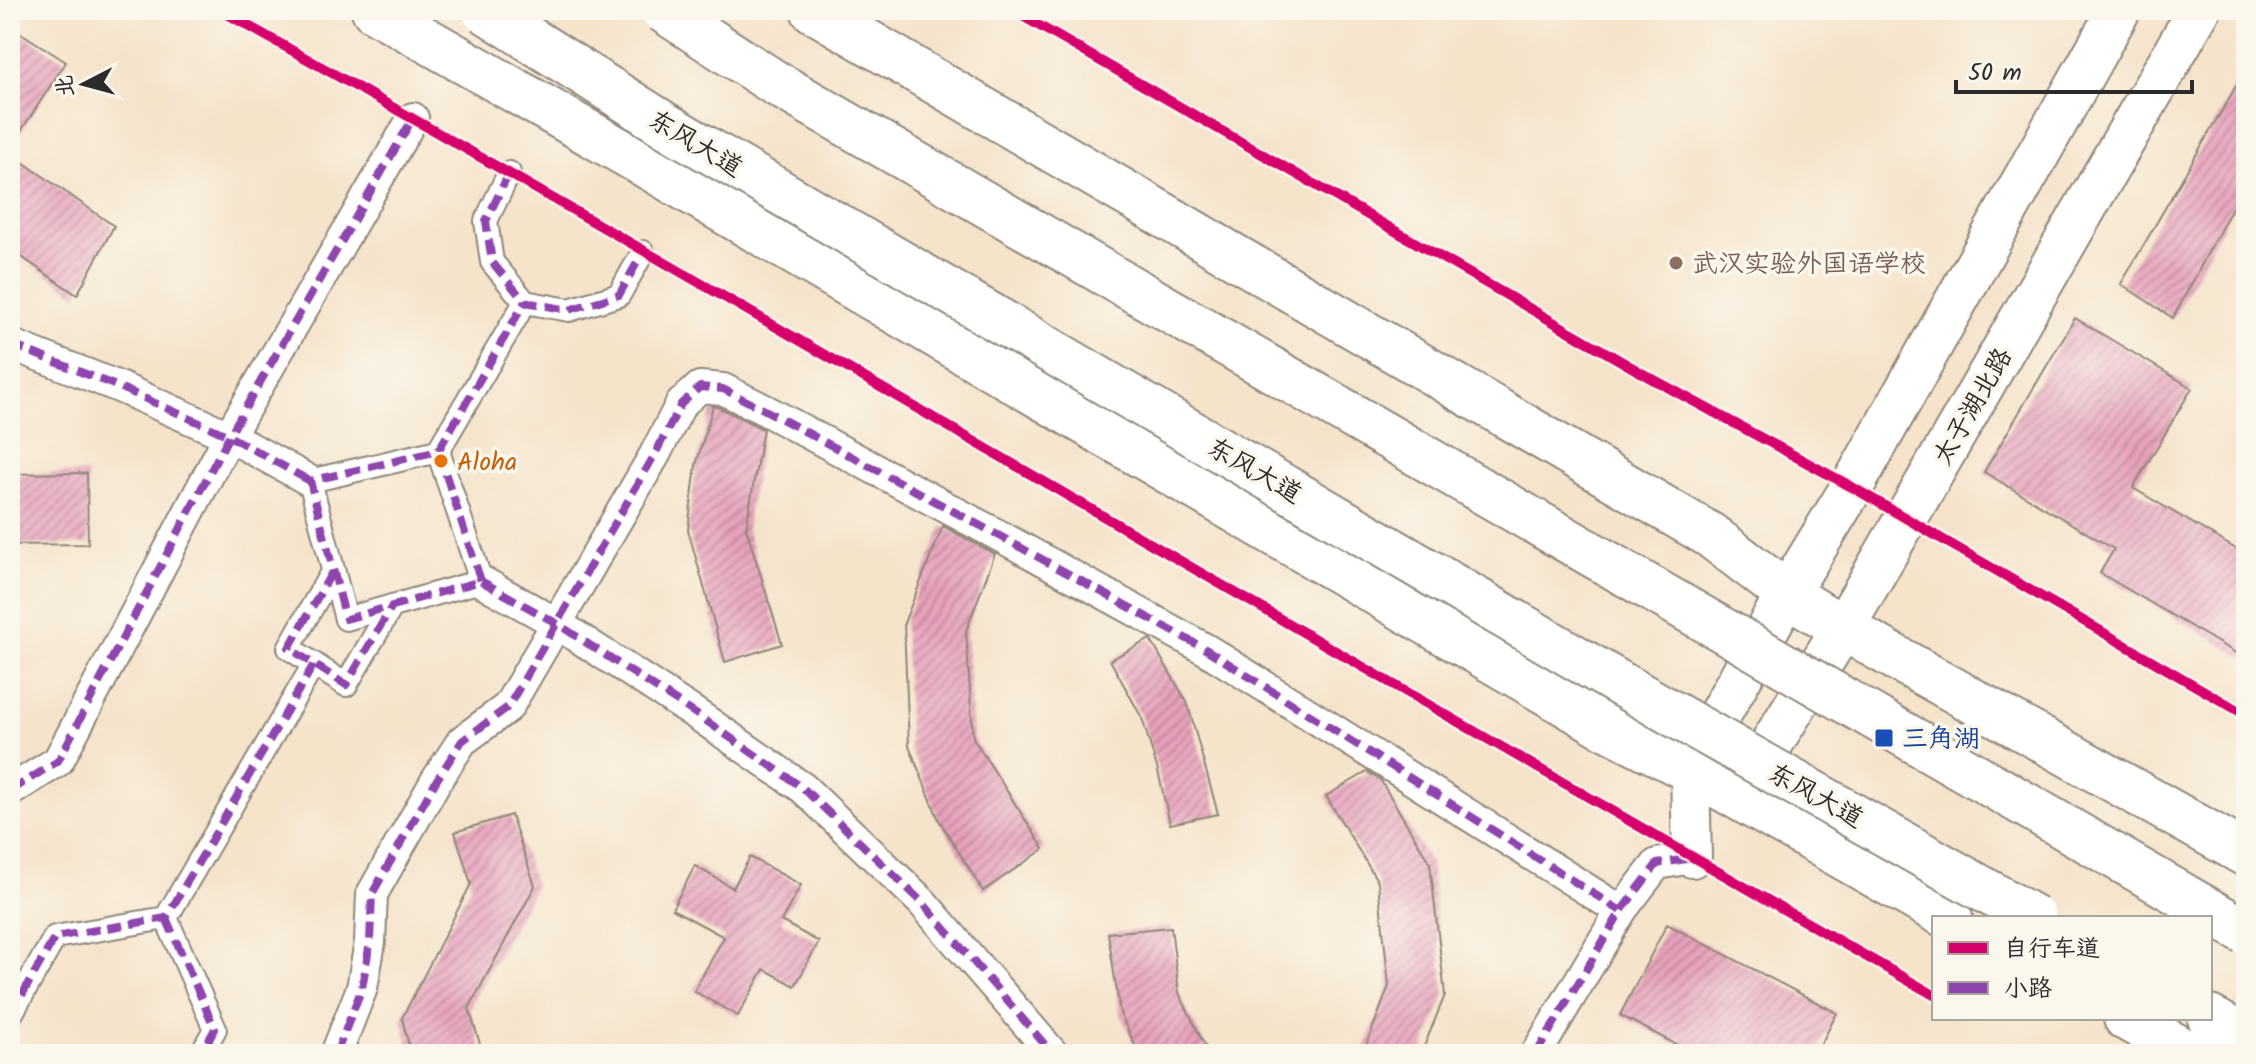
<svg xmlns="http://www.w3.org/2000/svg" width="2256" height="1064" font-family="Kalam,'LXGW WenKai TC',sans-serif">
<style>
.building{fill:url(#building-hatch)}
.lines{fill:none;stroke-linecap:round;stroke-linejoin:round}
.pedestrian-casing{stroke:#90877a;stroke-width:26}
.minor-casing{stroke:#90877a;stroke-width:34}
.tertiary-casing{stroke:#90877a;stroke-width:42}
.secondary-casing{stroke:#90877a;stroke-width:46}
.primary-casing{stroke:#90877a;stroke-width:48}
.trunk-casing{stroke:#90877a;stroke-width:48}
.pedestrian{stroke:#fff;stroke-width:22}
.minor{stroke:#fff;stroke-width:30}
.tertiary{stroke:#fff;stroke-width:38}
.secondary{stroke:#fff;stroke-width:42}
.primary{stroke:#fff;stroke-width:44}
.trunk{stroke:#fff;stroke-width:44}
.trunk-bridge-casing{stroke:#90877a;stroke-width:48;stroke-linecap:butt}
.trunk-bridge{stroke:#fff;stroke-width:44}
.quiet{stroke:#8e44ad;stroke-width:8;stroke-dasharray:16 8;stroke-linecap:butt}
.cycleway-casing{stroke:#fbf7ec;stroke-width:15}
.cycleway{stroke:#d6006c;stroke-width:10}
.education-dot{fill:#8d6e63;stroke:#fbf7ec;stroke-width:3}
.food-dot{fill:#e8710a;stroke:#fbf7ec;stroke-width:3}
.transit-dot{fill:#1a4fb4;stroke:#fbf7ec;stroke-width:3}
.labels{text-anchor:middle;stroke-width:7;stroke-linejoin:round;paint-order:stroke}
.street-label{font-size:26px;fill:#2b2b2b;stroke:#fbf7ec}
.education-label{font-size:26px;fill:#785e54;stroke:#fbf7ec;text-anchor:start}
.food-label{font-size:26px;fill:#c56008;stroke:#fbf7ec;text-anchor:start}
.transit-label{font-size:26px;fill:#164399;stroke:#fbf7ec;text-anchor:start}
</style>
<defs>
<pattern id="building-hatch" width="6" height="6" patternUnits="userSpaceOnUse" patternTransform="scale(2)"><rect width="6" height="6" fill="#e7a1bb"/><path d="M-1 1l2-2M0 6l6-6M5 7l2-2" fill="none" stroke="#bb8398"/></pattern>
</defs>
<rect width="100%" height="100%" fill="#fbf7ec"/>
<filter id="ink" filterUnits="userSpaceOnUse"><feTurbulence type="fractalNoise" baseFrequency=".0125" numOctaves="2"/><feDisplacementMap in="SourceGraphic" scale="16" xChannelSelector="R" yChannelSelector="G"/><feConvolveMatrix kernelMatrix="1 2 1 2 8 2 1 2 1" color-interpolation-filters="sRGB"/></filter>
<filter id="wash" filterUnits="userSpaceOnUse"><feTurbulence type="fractalNoise" baseFrequency=".006" numOctaves="4" result="noise"/><feDisplacementMap in="SourceGraphic" scale="32" xChannelSelector="R" yChannelSelector="G"/><feGaussianBlur stdDeviation="1.8" result="paint"/><feColorMatrix in="noise" values="0 0 0 0 0 0 0 0 0 0 0 0 0 0 0 0 0 1.4 0 .05"/><feComposite in="paint" operator="in"/></filter>
<g filter="url(#wash)">
<rect width="100%" height="100%" fill="#f5e3ca"/>
<g id="blocks">
<g class="building">
<path d="M 10,26 L 66,62 L 10,148 Z"/>
<path d="M 2246,69 L 2246,182 L 2173,318 L 2121,284 Z"/>
<path d="M 10,153 L 114,226 L 77,295 L 10,249 Z"/>
<path d="M 2075,318 L 2192,388 L 2133,488 L 2246,555 L 2246,659 L 2100,573 L 2114,549 L 1984,472 Z"/>
<path d="M 713,406 L 718,407 L 763,429 L 746,528 L 782,644 L 725,662 L 688,530 L 696,465 Z"/>
<path d="M 87,473 L 88,544 L 10,545 L 10,474 Z"/>
<path d="M 943,526 L 995,554 L 966,631 L 973,738 L 1044,849 L 983,891 L 939,820 L 909,746 L 904,623 Z"/>
<path d="M 1150,639 L 1187,702 L 1218,814 L 1170,824 L 1158,771 L 1142,718 L 1110,660 Z"/>
<path d="M 1367,772 L 1381,781 L 1430,863 L 1445,995 L 1421,1054 L 1363,1054 L 1389,986 L 1378,882 L 1326,796 Z"/>
<path d="M 511,815 L 535,886 L 469,1008 L 483,1054 L 411,1054 L 402,1018 L 471,884 L 455,832 Z"/>
<path d="M 750,857 L 801,885 L 781,921 L 819,942 L 795,986 L 764,969 L 738,1016 L 694,991 L 724,937 L 672,909 L 695,866 L 733,888 Z"/>
<path d="M 1667,924 L 1837,1013 L 1816,1054 L 1694,1054 L 1620,1015 Z"/>
<path d="M 1171,927 L 1179,993 L 1209,1054 L 1139,1054 L 1120,1013 L 1108,933 Z"/>
</g>
</g>
</g>
<g filter="url(#ink)">
<use href="#blocks" fill-opacity="0" stroke="#90877a" stroke-width="2"/>
<g class="lines">
<g class="pedestrian-casing">
<g id="pedestrian">
<path d="M 509,173 L 486,221 L 492,262 L 525,302 L 569,310 L 619,295 L 643,252"/>
<path d="M 438,451 L 481,581 L 346,619 L 310,481 L 438,451 L 525,302"/>
<path d="M 332,572 L 289,648 L 346,685 L 392,606"/>
<path d="M 166,918 L 215,1029 L 201,1054"/>
<path d="M 10,1016 L 55,937 L 166,918 L 314,664"/>
</g>
</g>
<g class="minor-casing">
<g id="minor">
<path d="M 10,344 L 119,387 L 229,436 L 310,481"/>
<path d="M 481,581 L 556,623 L 702,718 L 803,788 L 922,902 L 1053,1054"/>
<path d="M 10,791 L 58,761 L 229,436 L 413,118"/>
<path d="M 336,1054 L 362,988 L 370,942 L 372,894 L 436,781 L 462,741 L 508,707 L 654,456 L 681,404 L 700,387 L 723,389 L 765,410 L 1007,540 L 1207,650 L 1621,911"/>
<path d="M 1536,1054 L 1621,911 L 1657,864 L 1692,858"/>
</g>
</g>
<g class="tertiary-casing">
<path id="tertiary" d="M 1690,770 L 1692,858"/>
</g>
<g class="secondary-casing">
<g id="secondary">
<path d="M 1692,764 L 1787,594 L 1852,487 L 2119,10"/>
<path d="M 1741,793 L 1843,628 L 2199,10"/>
</g>
</g>
<g class="primary-casing">
<g id="primary">
<path d="M 374,10 L 645,165 L 1602,725 L 1690,770 L 1950,918"/>
<path d="M 813,10 L 1710,535 L 1787,594 L 1843,628 L 2246,854"/>
<path d="M 2126,1018 L 2190,1054"/>
</g>
</g>
<g class="trunk-casing">
<path id="trunk" d="M 2210,1018 L 2246,1038"/>
</g>
<use href="#pedestrian" class="pedestrian"/>
<use href="#minor" class="minor"/>
<use href="#tertiary" class="tertiary"/>
<use href="#secondary" class="secondary"/>
<use href="#primary" class="primary"/>
<use href="#trunk" class="trunk"/>
<g class="trunk-bridge-casing">
<g id="trunk-bridge">
<path d="M 484,10 L 667,126 L 1624,686 L 2034,918"/>
<path d="M 663,10 L 772,81 L 2246,932"/>
</g>
</g>
<use href="#trunk-bridge" class="trunk-bridge"/>
<g class="quiet">
<path d="M 509,173 L 486,221 L 492,262 L 525,302 L 569,310 L 619,295 L 643,252"/>
<path d="M 10,344 L 119,387 L 229,436 L 310,481"/>
<path d="M 438,451 L 481,581 L 346,619 L 310,481 L 438,451 L 525,302"/>
<path d="M 332,572 L 289,648 L 346,685 L 392,606"/>
<path d="M 481,581 L 556,623 L 702,718 L 803,788 L 922,902 L 1053,1054"/>
<path d="M 10,791 L 58,761 L 229,436 L 413,118"/>
<path d="M 166,918 L 215,1029 L 201,1054"/>
<path d="M 10,1016 L 55,937 L 166,918 L 314,664"/>
<path d="M 336,1054 L 362,988 L 370,942 L 372,894 L 436,781 L 462,741 L 508,707 L 654,456 L 681,404 L 700,387 L 723,389 L 765,410 L 1007,540 L 1207,650 L 1621,911"/>
<path d="M 1536,1054 L 1621,911 L 1657,864 L 1692,858"/>
</g>
<g class="cycleway-casing">
<g id="cycleway">
<path d="M 220,10 C 795,332 1361,670 1934,995"/>
<path d="M 1012,10 L 1647,376 L 1852,487 L 2246,715"/>
</g>
</g>
<use href="#cycleway" class="cycleway"/>
</g>
</g>
<circle class="education-dot" cx="1676" cy="263" r="8"/>
<circle class="food-dot" cx="441" cy="461" r="8"/>
<rect class="transit-dot" x="1874" y="728" width="20" height="20" rx="4"/>
<g class="labels">
<g class="street-label">
<text transform="translate(696 143) rotate(31)" y="9">东风大道</text>
<text transform="translate(1972 406) rotate(-60)" y="9">太子湖北路</text>
<text transform="translate(1255 470) rotate(30)" y="9">东风大道</text>
<text transform="translate(1816 795) rotate(29)" y="9">东风大道</text>
</g>
<g class="education-label">
<text x="1692" y="272">武汉实验外国语学校</text>
</g>
<g class="food-label">
<text x="457" y="470">Aloha</text>
</g>
<g class="transit-label">
<text x="1902" y="747">三角湖</text>
</g>
</g>
<rect width="2256" height="1064" fill="none" stroke="#fbf7ec" stroke-width="40"/>
<rect x="1932" y="916" width="280" height="104" fill="#fbf7ec" stroke="#a8a59f" stroke-width="2"/>
<rect x="1948" y="942" width="40" height="12" fill="#d6006c" stroke="#a8a59f" stroke-width="2"/>
<text x="2004" y="956" font-size="24" fill="#2b2b2b">自行车道</text>
<rect x="1948" y="982" width="40" height="12" fill="#8e44ad" stroke="#a8a59f" stroke-width="2"/>
<text x="2004" y="996" font-size="24" fill="#2b2b2b">小路</text>
<g transform="translate(84 84) rotate(264)" stroke="#fbf7ec" stroke-width="6" paint-order="stroke">
<path d="M0-6L14 30L0 20L-14 30Z" fill="#2b2b2b"/>
<text y="-12" font-size="22" font-weight="bold" text-anchor="middle" fill="#2b2b2b">北</text>
</g>
<path d="M1956 80v12h236v-12" fill="none" stroke="#2b2b2b" stroke-width="4"/>
<text x="1968" y="80" font-size="24" fill="#2b2b2b" stroke="#fbf7ec" stroke-width="6" paint-order="stroke">50 m</text>
</svg>
